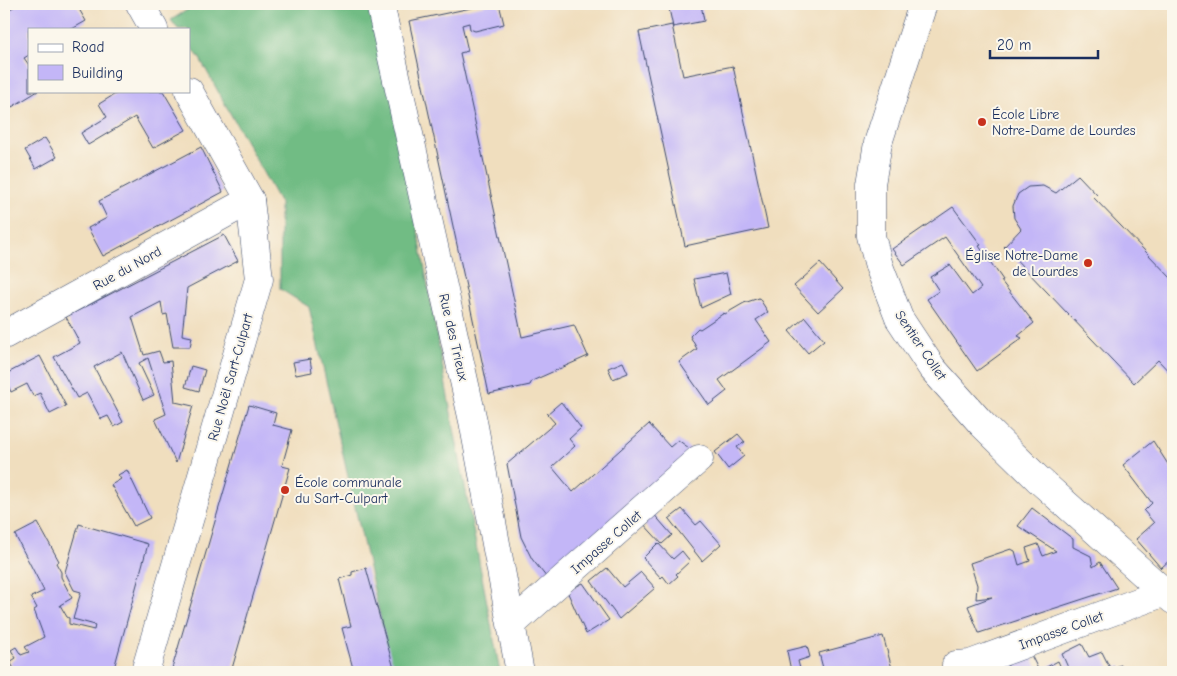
<svg xmlns="http://www.w3.org/2000/svg" width="1177" height="676" font-family="'Comic Neue',sans-serif">
<style>
.forest{fill:#71bc84;stroke:#467671}
.building{fill:#c3b6f7}
.lines{fill:none;stroke-linecap:round;stroke-linejoin:round}
.minor-casing{stroke:#3b496c;stroke-width:29}
.minor{stroke:#fff;stroke-width:28}
.poi-dot{fill:#c8321e;stroke:#fbf7ec;stroke-width:2}
.labels{text-anchor:middle;stroke-width:4;stroke-linejoin:round;paint-order:stroke}
.poi-label{font-size:14px;fill:#1b2f5e;stroke:#fbf7ec;text-anchor:start}
.street-label{font-size:14px;fill:#1b2f5e;stroke:#fbf7ec}
</style>
<rect width="100%" height="100%" fill="#fbf7ec"/>
<filter id="ink" filterUnits="userSpaceOnUse"><feTurbulence type="fractalNoise" baseFrequency=".02" numOctaves="2"/><feDisplacementMap in="SourceGraphic" scale="10" xChannelSelector="R" yChannelSelector="G"/><feConvolveMatrix kernelMatrix="1 2 1 2 8 2 1 2 1" color-interpolation-filters="sRGB"/></filter>
<filter id="wash" filterUnits="userSpaceOnUse"><feTurbulence type="fractalNoise" baseFrequency=".0096" numOctaves="4" result="noise"/><feDisplacementMap in="SourceGraphic" scale="20" xChannelSelector="R" yChannelSelector="G"/><feGaussianBlur stdDeviation="1.12" result="paint"/><feColorMatrix in="noise" values="0 0 0 0 0 0 0 0 0 0 0 0 0 0 0 0 0 1.4 0 .05"/><feComposite in="paint" operator="in"/></filter>
<g filter="url(#wash)">
<rect width="100%" height="100%" fill="#f0debe"/>
<path class="forest" d="M 197,4 L 377,4 L 448,397 L 500,672 L 393,672 L 309,307 L 280,289 L 280,203 L 199,57 L 189,44 L 189,29 L 178,29 L 171,20 Z"/>
<g id="blocks">
<g class="building">
<path d="M 18,4 L 76,4 L 86,21 L 72,29 L 29,29 L 29,55 L 24,58 L 29,65 L 29,91 L 38,91 L 12,107 L 4,94 L 4,13 Z"/>
<path d="M 490,4 L 499,4 L 504,24 L 475,31 L 470,29 L 469,23 L 462,25 L 468,51 L 460,53 L 522,337 L 574,325 L 588,356 L 532,381 L 530,385 L 489,394 L 409,21 Z"/>
<path d="M 668,4 L 701,4 L 704,21 L 673,27 Z"/>
<path d="M 672,25 L 683,76 L 733,66 L 768,228 L 685,246 L 639,32 Z"/>
<path d="M 120,91 L 163,91 L 186,130 L 153,148 L 135,117 L 88,145 L 81,133 L 107,117 L 99,104 Z"/>
<path d="M 45,138 L 57,157 L 36,169 L 25,150 Z"/>
<path d="M 201,147 L 223,192 L 103,256 L 88,228 L 107,218 L 99,201 Z"/>
<path d="M 1078,175 L 1097,195 L 1094,198 L 1173,280 L 1173,376 L 1158,360 L 1134,383 L 1004,247 L 1021,229 L 1014,218 L 1013,206 L 1018,194 L 1028,187 L 1043,186 L 1056,193 Z"/>
<path d="M 953,207 L 981,245 L 979,246 L 1003,280 L 1001,281 L 1034,323 L 1018,336 L 1022,338 L 977,371 L 927,299 L 939,291 L 930,277 L 950,265 L 972,295 L 981,288 L 945,237 L 904,265 L 892,249 Z"/>
<path d="M 224,235 L 238,261 L 187,288 L 182,335 L 192,337 L 190,347 L 173,347 L 167,314 L 163,315 L 161,302 L 132,317 L 144,355 L 159,351 L 163,362 L 171,361 L 175,402 L 193,406 L 176,463 L 155,419 L 166,414 L 148,358 L 139,363 L 154,395 L 143,400 L 122,352 L 94,367 L 123,422 L 114,427 L 108,416 L 101,419 L 87,393 L 77,398 L 54,357 L 80,343 L 66,317 Z"/>
<path d="M 820,263 L 843,289 L 818,312 L 794,286 Z"/>
<path d="M 726,273 L 731,294 L 701,308 L 694,279 Z"/>
<path d="M 759,298 L 768,312 L 756,320 L 771,342 L 719,380 L 727,391 L 709,405 L 679,362 L 697,349 L 690,336 L 698,328 L 700,329 L 724,313 L 725,314 L 744,303 Z"/>
<path d="M 805,317 L 824,340 L 808,353 L 789,331 Z"/>
<path d="M 40,356 L 66,406 L 50,414 L 40,393 L 33,396 L 27,384 L 11,392 L 4,377 L 4,375 Z"/>
<path d="M 310,359 L 312,372 L 296,375 L 293,362 Z"/>
<path d="M 623,362 L 628,373 L 613,379 L 608,368 Z"/>
<path d="M 191,366 L 205,370 L 199,391 L 185,387 Z"/>
<path d="M 561,402 L 581,428 L 569,439 L 575,446 L 552,467 L 573,492 L 649,424 L 670,447 L 678,440 L 696,453 L 551,583 L 532,559 L 521,537 L 507,464 L 555,423 L 547,414 Z"/>
<path d="M 249,405 L 276,413 L 273,425 L 292,430 L 282,466 L 290,468 L 231,672 L 171,672 Z"/>
<path d="M 738,434 L 745,442 L 737,447 L 744,456 L 728,469 L 715,452 Z"/>
<path d="M 1153,441 L 1173,472 L 1173,557 L 1161,568 L 1136,539 L 1154,523 L 1144,511 L 1152,503 L 1123,465 Z"/>
<path d="M 127,470 L 150,518 L 134,526 L 111,485 L 121,479 L 118,475 Z"/>
<path d="M 1032,508 L 1073,539 L 1073,547 L 1091,556 L 1093,567 L 1100,562 L 1117,588 L 979,633 L 968,606 L 992,597 L 976,599 L 977,585 L 970,563 L 1011,549 L 1015,551 L 1019,565 L 1030,561 L 1026,548 L 1038,544 L 1043,556 L 1056,551 L 1018,526 Z"/>
<path d="M 682,509 L 696,525 L 701,521 L 721,544 L 702,561 L 669,519 Z"/>
<path d="M 652,512 L 672,535 L 662,544 L 641,521 Z"/>
<path d="M 38,523 L 59,561 L 56,563 L 61,572 L 61,577 L 72,598 L 60,605 L 67,617 L 69,618 L 69,624 L 94,630 L 95,625 L 73,619 L 81,592 L 74,590 L 65,572 L 79,524 L 148,544 L 113,672 L 16,672 L 10,662 L 16,658 L 11,650 L 16,647 L 21,655 L 29,652 L 25,647 L 44,637 L 34,610 L 37,608 L 31,597 L 44,591 L 15,535 Z"/>
<path d="M 658,543 L 673,559 L 682,551 L 690,561 L 676,574 L 678,576 L 669,584 L 663,576 L 661,578 L 643,558 Z"/>
<path d="M 366,568 L 395,672 L 354,672 L 342,628 L 351,626 L 339,579 L 352,575 L 352,572 Z"/>
<path d="M 607,568 L 623,587 L 641,572 L 655,588 L 619,619 L 591,581 Z"/>
<path d="M 583,583 L 609,620 L 586,634 L 567,591 Z"/>
<path d="M 883,636 L 893,672 L 824,672 L 819,653 Z"/>
<path d="M 1082,644 L 1089,657 L 1102,652 L 1110,668 L 1121,665 L 1123,672 L 1070,672 L 1062,654 Z"/>
<path d="M 807,646 L 810,657 L 798,661 L 800,669 L 791,671 L 787,651 Z"/>
<path d="M 1029,651 L 1039,671 L 1058,661 L 1063,672 L 1011,672 L 1006,662 Z"/>
</g>
</g>
</g>
<g filter="url(#ink)">
<use href="#blocks" fill-opacity="0" stroke="#3b496c" stroke-width="1"/>
<g class="lines">
<g class="minor-casing">
<g id="minor">
<path d="M 140,4 L 154,29"/>
<path d="M 380,4 L 473,421 L 520,672"/>
<path d="M 923,4 L 878,143 L 871,184 L 871,236 L 879,266 L 899,318 L 932,368 L 982,424 L 1038,479 L 1173,600"/>
<path d="M 4,335 L 250,200"/>
<path d="M 512,624 L 699,459"/>
<path d="M 956,665 L 970,664 L 1165,592"/>
<path d="M 145,672 L 259,279 L 250,200 L 189,91"/>
</g>
</g>
<use href="#minor" class="minor"/>
</g>
</g>
<g class="poi-dot">
<circle cx="982" cy="122" r="5"/>
<circle cx="1088" cy="263" r="5"/>
<circle cx="285" cy="490" r="5"/>
</g>
<g class="labels">
<g class="poi-label">
<text x="992" y="119">École Libre<tspan x="992" dy="16">Notre-Dame de Lourdes</tspan></text>
<text x="1078" y="260" text-anchor="end">Église Notre-Dame<tspan x="1078" dy="16">de Lourdes</tspan></text>
<text x="295" y="487">École communale<tspan x="295" dy="16">du Sart-Culpart</tspan></text>
</g>
<g class="street-label">
<text transform="translate(127 268) rotate(-29)" y="5">Rue du Nord</text>
<text transform="translate(454 337) rotate(77)" y="5">Rue des Trieux</text>
<text transform="translate(921 345) rotate(56)" y="5">Sentier Collet</text>
<text transform="translate(230 377) rotate(-74)" y="5">Rue Noël Sart-Culpart</text>
<text transform="translate(606 542) rotate(-41)" y="5">Impasse Collet</text>
<text transform="translate(1061 630) rotate(-20)" y="5">Impasse Collet</text>
</g>
</g>
<rect width="1177" height="676" fill="none" stroke="#fbf7ec" stroke-width="20"/>
<rect x="28" y="28" width="162" height="65" fill="#fbf7ec" stroke="#a1a7b3"/>
<rect x="38" y="44" width="25" height="8" fill="#ffffff" stroke="#a1a7b3"/>
<text x="72" y="52" font-size="15" fill="#1b2f5e">Road</text>
<rect x="38" y="65" width="25" height="15" fill="#c3b6f7" stroke="#a1a7b3"/>
<text x="72" y="78" font-size="15" fill="#1b2f5e">Building</text>
<path d="M990 50v8h108v-8" fill="none" stroke="#1b2f5e" stroke-width="2.5"/>
<text x="997" y="50" font-size="15" fill="#1b2f5e" stroke="#fbf7ec" stroke-width="4" paint-order="stroke">20 m</text>
</svg>
